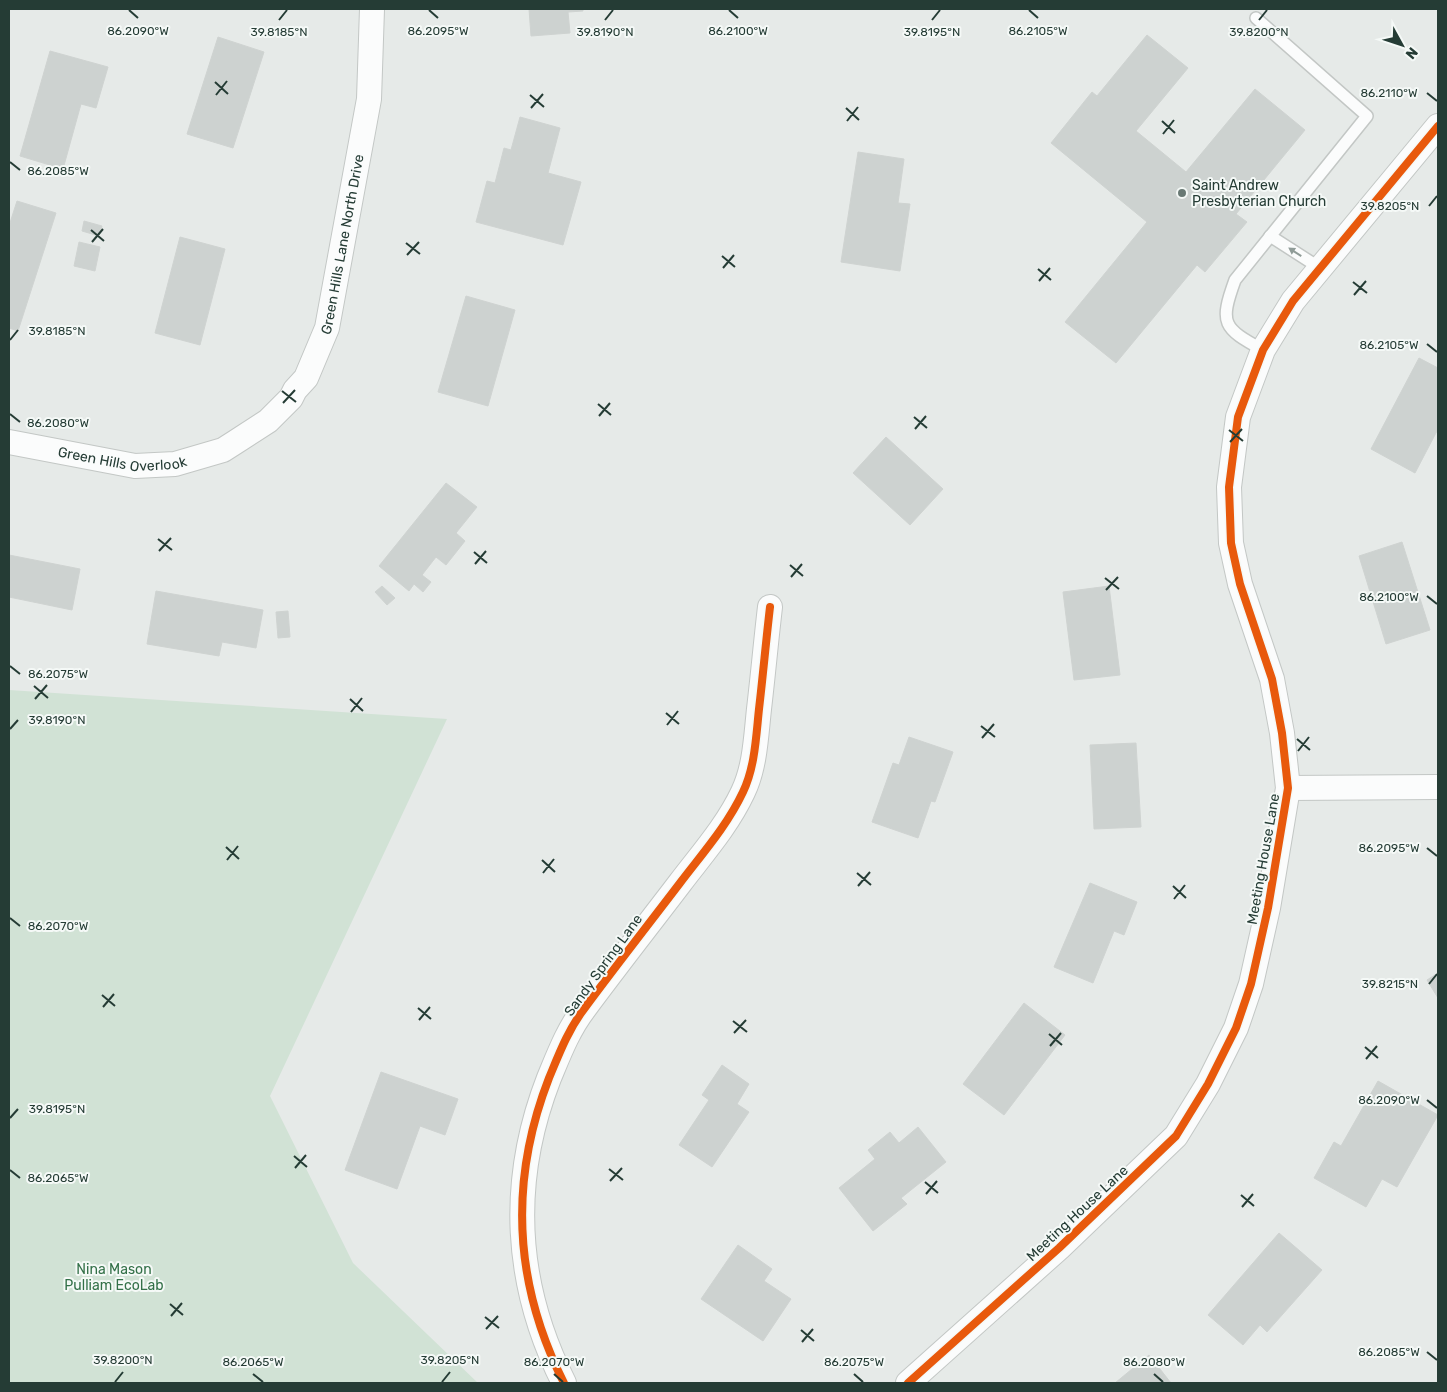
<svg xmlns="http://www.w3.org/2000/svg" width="1447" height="1392" font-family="Rubik,sans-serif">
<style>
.green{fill:#d1e2d5}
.building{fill:#cdd2d0;stroke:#cfd3d1}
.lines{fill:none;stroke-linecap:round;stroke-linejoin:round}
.service-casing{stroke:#c3c7c5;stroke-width:14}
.minor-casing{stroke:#c3c7c5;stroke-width:26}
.service{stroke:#fbfcfc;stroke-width:11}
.minor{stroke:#fbfcfc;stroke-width:24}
.cycleway-casing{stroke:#f5f9f7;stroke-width:11}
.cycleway{stroke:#e8590c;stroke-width:8}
.oneway{fill:#909c98}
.ticks{fill:none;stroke:#253c35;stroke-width:2}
.poi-dot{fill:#697974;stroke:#f5f9f7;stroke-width:2}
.labels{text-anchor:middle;stroke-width:4;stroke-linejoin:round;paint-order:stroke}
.poi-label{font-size:14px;fill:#253c35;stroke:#f5f9f7;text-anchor:start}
.street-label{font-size:14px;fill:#253c35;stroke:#f5f9f7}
.park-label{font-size:14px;fill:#337048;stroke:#f5f9f7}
.ticks-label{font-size:12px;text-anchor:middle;fill:#253c35;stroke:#f5f9f7;stroke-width:4;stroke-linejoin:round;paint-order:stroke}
</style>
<rect width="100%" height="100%" fill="#e6eae8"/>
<path class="green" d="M 9,690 L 447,719 L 270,1096 L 353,1263 L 478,1383 L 9,1383 Z"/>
<g class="building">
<path d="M 529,9 L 583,9 L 583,11 L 568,12 L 570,33 L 531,36 Z"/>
<path d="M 1147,35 L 1188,68 L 1136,131 L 1186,172 L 1255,89 L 1305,130 L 1236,214 L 1247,222 L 1205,272 L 1197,265 L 1116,363 L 1065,322 L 1147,222 L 1051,143 L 1092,92 L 1097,96 Z"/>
<path d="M 218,37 L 264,52 L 233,148 L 187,134 Z"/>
<path d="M 50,51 L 108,67 L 96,108 L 81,104 L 63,169 L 20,156 Z"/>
<path d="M 520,117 L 560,128 L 548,173 L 581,182 L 563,245 L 476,222 L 487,181 L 495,183 L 504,148 L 511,150 Z"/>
<path d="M 858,152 L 904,159 L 898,203 L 910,204 L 900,271 L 841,262 Z"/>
<path d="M 17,201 L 56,213 L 18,331 L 9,328 L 9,226 Z"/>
<path d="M 84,221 L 102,226 L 99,236 L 82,231 Z"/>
<path d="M 180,237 L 225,249 L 200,345 L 155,333 Z"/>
<path d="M 79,242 L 100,247 L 95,271 L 74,266 Z"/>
<path d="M 466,296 L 515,310 L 488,406 L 438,392 Z"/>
<path d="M 1419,358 L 1438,368 L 1438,429 L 1415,473 L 1371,449 Z"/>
<path d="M 886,437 L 943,489 L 910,525 L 853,473 Z"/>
<path d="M 446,483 L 477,507 L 456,533 L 465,541 L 446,565 L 436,557 L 422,575 L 431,582 L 423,592 L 414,584 L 409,591 L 379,566 Z"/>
<path d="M 1402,542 L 1430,630 L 1386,644 L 1359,556 Z"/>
<path d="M 9,555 L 80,569 L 72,610 L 9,597 Z"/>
<path d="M 382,586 L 395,598 L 387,605 L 375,592 Z"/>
<path d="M 1109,586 L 1120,675 L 1074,680 L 1063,592 Z"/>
<path d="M 156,591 L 263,610 L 256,648 L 222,642 L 219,656 L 147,644 Z"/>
<path d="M 288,611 L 290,637 L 278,638 L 276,612 Z"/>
<path d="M 909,737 L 953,752 L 935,802 L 931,801 L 918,838 L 872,822 L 893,763 L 899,765 Z"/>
<path d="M 1136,743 L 1141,827 L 1094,829 L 1090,745 Z"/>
<path d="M 1090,883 L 1137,902 L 1124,935 L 1114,931 L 1093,983 L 1054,967 Z"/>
<path d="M 1438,973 L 1438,998 L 1427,980 Z"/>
<path d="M 1024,1003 L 1065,1035 L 1004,1115 L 963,1084 Z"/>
<path d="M 722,1065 L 749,1084 L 737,1104 L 749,1112 L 712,1167 L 679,1145 L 709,1100 L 702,1095 Z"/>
<path d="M 381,1072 L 458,1099 L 445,1135 L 420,1126 L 397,1189 L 345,1170 Z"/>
<path d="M 1378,1081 L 1438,1115 L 1397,1187 L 1382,1179 L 1366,1207 L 1314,1178 L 1334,1142 L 1341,1146 Z"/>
<path d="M 918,1127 L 946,1162 L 901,1198 L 907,1204 L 873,1231 L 839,1188 L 875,1159 L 868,1150 L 890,1132 L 899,1143 Z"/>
<path d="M 1279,1233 L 1322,1270 L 1267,1332 L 1260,1325 L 1243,1345 L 1208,1315 Z"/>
<path d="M 738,1245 L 772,1269 L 764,1281 L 791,1299 L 763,1341 L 701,1299 Z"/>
<path d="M 1149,1355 L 1171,1383 L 1115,1383 Z"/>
</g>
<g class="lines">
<g class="service-casing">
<g id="service">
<path d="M 1256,18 L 1367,116 L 1235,280 C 1219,324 1223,328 1263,350"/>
<path d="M 1270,236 L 1320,268"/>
</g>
</g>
<g class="minor-casing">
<g id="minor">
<path id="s1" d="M 9,442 L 135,466 L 175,464 L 223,450 L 234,443 L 268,421 L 291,398 L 295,390 L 306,378 L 327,328 L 369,99 L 372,9"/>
<path d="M 1288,788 L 1438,787"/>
<path d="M 564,1383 C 514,1284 509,1181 549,1078 C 559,1054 568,1030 584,1009 C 615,967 648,925 680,883 C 702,854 727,826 743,792 C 755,767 756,737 759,709 C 763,675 766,641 770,607"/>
<path d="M 908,1383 L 1059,1248 L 1176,1136 L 1208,1084 L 1236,1028 L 1251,984 L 1268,908 L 1288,788 L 1282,733 L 1272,679 L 1240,584 L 1231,543 L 1229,487 L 1238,417 L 1263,350 L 1293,301 L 1438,126"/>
</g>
</g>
<use href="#service" class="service"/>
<use href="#minor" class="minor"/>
<g class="cycleway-casing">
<g id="cycleway">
<path d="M 564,1383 C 514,1284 509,1181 549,1078 C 559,1054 568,1030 584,1009 C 615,967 648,925 680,883 C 702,854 727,826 743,792 C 755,767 756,737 759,709 C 763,675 766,641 770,607"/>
<path d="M 908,1383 L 1059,1248 L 1176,1136 L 1208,1084 L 1236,1028 L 1251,984 L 1268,908 L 1288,788 L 1282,733 L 1272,679 L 1240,584 L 1231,543 L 1229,487 L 1238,417 L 1263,350 L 1293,301 L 1438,126"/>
</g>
</g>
<use href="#cycleway" class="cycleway"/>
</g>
<defs><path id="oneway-solid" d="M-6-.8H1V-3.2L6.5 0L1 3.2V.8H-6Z" transform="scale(1.25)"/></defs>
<use class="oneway" href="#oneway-solid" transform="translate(1295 252) rotate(-147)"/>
<path class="ticks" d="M 129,10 L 138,18M 429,10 L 438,18M 729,10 L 738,18M 1029,10 L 1038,18M 279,20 L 287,10M 605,20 L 613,10M 932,20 L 940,10M 1259,20 L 1267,10M 215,82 L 228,94M 1427,93 L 1437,101M 216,95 L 227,81M 530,95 L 544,107M 531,108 L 543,94M 846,108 L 859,120M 847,121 L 858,107M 1162,121 L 1175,133M 1163,134 L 1174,120M 10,162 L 20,170M 1429,206 L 1437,196M 91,230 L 104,241M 92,242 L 103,229M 406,243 L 420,254M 407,255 L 419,242M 722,256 L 735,267M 723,268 L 734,255M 1038,269 L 1051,280M 1039,281 L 1050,268M 1353,282 L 1367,293M 1354,295 L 1366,281M 10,340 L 18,330M 1427,344 L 1437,352M 282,391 L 296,402M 283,403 L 295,390M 598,404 L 611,415M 10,414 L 20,422M 599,416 L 610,403M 914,417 L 927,428M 915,429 L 926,416M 1229,430 L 1243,441M 1230,442 L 1242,429M 158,539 L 172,550M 159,551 L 171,538M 474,552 L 487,563M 475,564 L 486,551M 790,565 L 803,576M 791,577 L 802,564M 1105,578 L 1119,589M 1106,590 L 1118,577M 1427,596 L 1437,604M 10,666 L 20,674M 34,686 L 48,698M 35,699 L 47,685M 350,699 L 363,711M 351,712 L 362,698M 666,713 L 679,724M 667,725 L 678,711M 981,726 L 995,737M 10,729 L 18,720M 982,738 L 994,724M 1297,739 L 1310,750M 1298,751 L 1309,737M 226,847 L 239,859M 1427,848 L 1437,856M 227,860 L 238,846M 542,860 L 555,872M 543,873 L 554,859M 857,873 L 871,885M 858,886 L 870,872M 1173,886 L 1186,898M 1174,899 L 1185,885M 10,918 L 20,926M 1429,984 L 1437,974M 102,995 L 115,1006M 103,1007 L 114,994M 418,1008 L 431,1019M 419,1020 L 430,1007M 733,1021 L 747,1032M 734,1033 L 746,1020M 1049,1034 L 1062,1045M 1050,1046 L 1061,1033M 1365,1047 L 1378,1058M 1366,1059 L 1377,1046M 1427,1100 L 1437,1108M 10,1118 L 18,1109M 294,1156 L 307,1167M 295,1168 L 306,1155M 609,1169 L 623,1180M 10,1170 L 20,1178M 610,1181 L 622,1168M 925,1182 L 938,1193M 926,1194 L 937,1181M 1241,1195 L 1254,1206M 1242,1207 L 1253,1194M 170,1304 L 183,1315M 171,1316 L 182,1303M 485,1317 L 499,1328M 486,1329 L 498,1316M 801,1330 L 814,1341M 802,1342 L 813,1329M 1427,1352 L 1437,1360M 253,1374 L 263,1382M 554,1374 L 563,1382M 854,1374 L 863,1382M 1154,1374 L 1163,1382M 115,1382 L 123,1372M 442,1382 L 450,1372"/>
<circle class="poi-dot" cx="1182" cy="193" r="5"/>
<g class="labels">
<g class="poi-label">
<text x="1192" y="190">Saint Andrew<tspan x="1192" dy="16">Presbyterian Church</tspan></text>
</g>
<g class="street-label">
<text dy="5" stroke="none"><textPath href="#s1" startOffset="469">Green Hills Lane North Drive</textPath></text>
<text dy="5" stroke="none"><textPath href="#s1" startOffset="115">Green Hills Overlook</textPath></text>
<text transform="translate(1263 859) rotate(-80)" y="5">Meeting House Lane</text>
<text transform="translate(603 965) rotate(-54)" y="5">Sandy Spring Lane</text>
<text transform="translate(1077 1213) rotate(-43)" y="5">Meeting House Lane</text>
</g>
<g class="park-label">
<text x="114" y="1274">Nina Mason<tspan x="114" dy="16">Pulliam EcoLab</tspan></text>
</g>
</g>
<g class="ticks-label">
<text x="138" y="35">86.2090°W</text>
<text x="438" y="35">86.2095°W</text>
<text x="738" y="35">86.2100°W</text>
<text x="1038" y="35">86.2105°W</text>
<text x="279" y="36">39.8185°N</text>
<text x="605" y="36">39.8190°N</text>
<text x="932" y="36">39.8195°N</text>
<text x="1259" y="36">39.8200°N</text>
<text x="1389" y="97">86.2110°W</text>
<text x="58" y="175">86.2085°W</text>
<text x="1390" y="210">39.8205°N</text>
<text x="57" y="335">39.8185°N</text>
<text x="1389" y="349">86.2105°W</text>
<text x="58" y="427">86.2080°W</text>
<text x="1389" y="601">86.2100°W</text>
<text x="58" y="678">86.2075°W</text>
<text x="57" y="724">39.8190°N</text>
<text x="1389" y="852">86.2095°W</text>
<text x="58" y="930">86.2070°W</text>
<text x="1390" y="988">39.8215°N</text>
<text x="1389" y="1104">86.2090°W</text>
<text x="57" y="1113">39.8195°N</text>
<text x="58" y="1182">86.2065°W</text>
<text x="1389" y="1356">86.2085°W</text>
<text x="123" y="1364">39.8200°N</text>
<text x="450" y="1364">39.8205°N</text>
<text x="253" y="1366">86.2065°W</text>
<text x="554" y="1366">86.2070°W</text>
<text x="854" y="1366">86.2075°W</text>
<text x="1154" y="1366">86.2080°W</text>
</g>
<rect width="1447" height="1392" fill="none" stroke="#253c35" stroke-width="20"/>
<g transform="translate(1402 45) rotate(130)" stroke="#f5f9f7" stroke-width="4" paint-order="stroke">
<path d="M0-4L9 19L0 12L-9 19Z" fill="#253c35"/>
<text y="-8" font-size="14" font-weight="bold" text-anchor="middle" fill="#253c35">N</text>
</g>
</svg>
